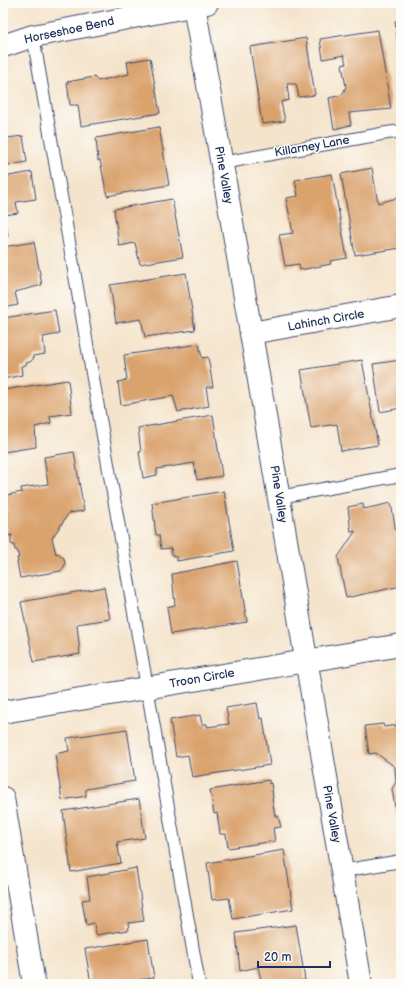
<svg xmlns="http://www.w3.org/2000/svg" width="404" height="987" font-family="'Balsamiq Sans',sans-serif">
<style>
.building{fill:#daa36e}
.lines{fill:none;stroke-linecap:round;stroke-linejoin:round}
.service-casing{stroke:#3c4a6e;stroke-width:14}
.minor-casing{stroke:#3c4a6e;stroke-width:24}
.service{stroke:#fff;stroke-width:12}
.minor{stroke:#fff;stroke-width:22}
.labels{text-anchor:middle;stroke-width:3;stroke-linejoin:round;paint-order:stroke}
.street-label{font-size:12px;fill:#1b2f5e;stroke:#fdfcf7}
</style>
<rect width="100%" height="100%" fill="#fdfcf7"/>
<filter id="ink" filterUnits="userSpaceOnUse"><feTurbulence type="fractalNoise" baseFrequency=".025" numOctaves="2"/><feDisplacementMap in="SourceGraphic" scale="8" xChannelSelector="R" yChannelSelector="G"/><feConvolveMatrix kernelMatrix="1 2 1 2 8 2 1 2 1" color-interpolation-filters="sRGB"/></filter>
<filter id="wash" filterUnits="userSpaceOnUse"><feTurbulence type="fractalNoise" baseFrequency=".012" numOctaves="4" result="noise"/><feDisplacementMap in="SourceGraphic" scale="16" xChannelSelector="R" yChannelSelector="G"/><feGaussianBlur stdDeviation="0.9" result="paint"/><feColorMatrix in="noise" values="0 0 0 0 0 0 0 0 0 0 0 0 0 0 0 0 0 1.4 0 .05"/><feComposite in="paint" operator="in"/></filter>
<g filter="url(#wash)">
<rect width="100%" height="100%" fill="#f5e4cc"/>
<g id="blocks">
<g class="building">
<path d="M 401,20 L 401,66 L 400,66 L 395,21 Z"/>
<path d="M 378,30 L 391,109 L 349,113 L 351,125 L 334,129 L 329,98 L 342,95 L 346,87 L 342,65 L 346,64 L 344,55 L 323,59 L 320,39 Z"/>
<path d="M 306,38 L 315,95 L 299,97 L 296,84 L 287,84 L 289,100 L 281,102 L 285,121 L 262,124 L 250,47 Z"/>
<path d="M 150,58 L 160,113 L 81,126 L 78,105 L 70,105 L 67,82 L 94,77 L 98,81 L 129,74 L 127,62 Z"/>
<path d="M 3,122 L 7,138 L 23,136 L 27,162 L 3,166 Z"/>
<path d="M 159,127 L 169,185 L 107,196 L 100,160 L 98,161 L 96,138 Z"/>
<path d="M 372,168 L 378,203 L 401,197 L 401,248 L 355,255 L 341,174 Z"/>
<path d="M 32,172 L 36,199 L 16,202 L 18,213 L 4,215 L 8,236 L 3,237 L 3,177 Z"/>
<path d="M 332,174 L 347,258 L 330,261 L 331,264 L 300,270 L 299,264 L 285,266 L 279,235 L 293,233 L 286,198 L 298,196 L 295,180 Z"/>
<path d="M 172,199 L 183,257 L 140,264 L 135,243 L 119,246 L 114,209 Z"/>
<path d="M 34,242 L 42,285 L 15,292 L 18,305 L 3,308 L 3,247 Z"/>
<path d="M 186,273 L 195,330 L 145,337 L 141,319 L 116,323 L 110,285 Z"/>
<path d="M 55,310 L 59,334 L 43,337 L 45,354 L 33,356 L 34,358 L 30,362 L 26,363 L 26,365 L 21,366 L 22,375 L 3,379 L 3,318 Z"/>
<path d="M 199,344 L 202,358 L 208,357 L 213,387 L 206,387 L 209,406 L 178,412 L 173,396 L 121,405 L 118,382 L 127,380 L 124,355 Z"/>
<path d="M 362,360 L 378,445 L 341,451 L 337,424 L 311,428 L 301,370 Z"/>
<path d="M 401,360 L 401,408 L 380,412 L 373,364 Z"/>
<path d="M 68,380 L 72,413 L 50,416 L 51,423 L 35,427 L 36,447 L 3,452 L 3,390 Z"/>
<path d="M 213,415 L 222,476 L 197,480 L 194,463 L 157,469 L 157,475 L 143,478 L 139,452 L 141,452 L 138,428 Z"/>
<path d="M 74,452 L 84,511 L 69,513 L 52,538 L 56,554 L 58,553 L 64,558 L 65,565 L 61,571 L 20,578 L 17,562 L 18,562 L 17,558 L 19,558 L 17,550 L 15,550 L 14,545 L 11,544 L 11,538 L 12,535 L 7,536 L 4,512 L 9,511 L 7,509 L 6,501 L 7,500 L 7,495 L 22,492 L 21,488 L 48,484 L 44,457 Z"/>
<path d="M 224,491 L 234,551 L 177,561 L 177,558 L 172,555 L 171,548 L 161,549 L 159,535 L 156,535 L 152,503 Z"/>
<path d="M 391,503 L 401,561 L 401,586 L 346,598 L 338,557 L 355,532 L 355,531 L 351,532 L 348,507 L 363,504 L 364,509 Z"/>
<path d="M 237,561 L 247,622 L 171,634 L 167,607 L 175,605 L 172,574 Z"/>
<path d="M 104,587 L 110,619 L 77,624 L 80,654 L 34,662 L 21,602 Z"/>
<path d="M 257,703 L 260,719 L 263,718 L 270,765 L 192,777 L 188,755 L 176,757 L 170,720 L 200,715 L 202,724 L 207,724 L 207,727 L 229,724 L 226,708 Z"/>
<path d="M 397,719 L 401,719 L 401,824 L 398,825 L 392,789 L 396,782 L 395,767 L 376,753 L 369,754 L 365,726 L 383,724 L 384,727 L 398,725 Z"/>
<path d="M 127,729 L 135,781 L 86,789 L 86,796 L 62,800 L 55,754 L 69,751 L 67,738 Z"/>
<path d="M 269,780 L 269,784 L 271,783 L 273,798 L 272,798 L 275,816 L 278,816 L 281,827 L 273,828 L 275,841 L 228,848 L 226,834 L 220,834 L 217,813 L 214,814 L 210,790 Z"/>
<path d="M 139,799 L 145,838 L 117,842 L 121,863 L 71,872 L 63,811 Z"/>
<path d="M 284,850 L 293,909 L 233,919 L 229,898 L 212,900 L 207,863 Z"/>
<path d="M 136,868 L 144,921 L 128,923 L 129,930 L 96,935 L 94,923 L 86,925 L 82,900 L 90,899 L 87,877 Z"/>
<path d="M 296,925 L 305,980 L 280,984 L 262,984 L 258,967 L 240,971 L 236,933 Z"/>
<path d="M 148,939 L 154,978 L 138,980 L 138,984 L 91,984 L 85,949 Z"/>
</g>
</g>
</g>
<g filter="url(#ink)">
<use href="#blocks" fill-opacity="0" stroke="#3c4a6e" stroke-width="1"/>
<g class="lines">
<g class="service-casing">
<g id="service">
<path d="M 33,36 L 199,984"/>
<path d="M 222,163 L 387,133 L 401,131"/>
<path d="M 279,497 L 401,475"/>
<path d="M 342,871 L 401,861"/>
</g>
</g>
<g class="minor-casing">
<g id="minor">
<path d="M 194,5 C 252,331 306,658 361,984"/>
<path d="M 3,46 L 33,36 L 207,3"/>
<path d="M 251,333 L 401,306"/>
<path d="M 3,712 L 401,645"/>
<path d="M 3,798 L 34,984"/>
</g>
</g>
<use href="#service" class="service"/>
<use href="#minor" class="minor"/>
</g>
</g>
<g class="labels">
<g class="street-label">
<text transform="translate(69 30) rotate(-12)" y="4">Horseshoe Bend</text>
<text transform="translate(312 146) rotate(-10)" y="4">Killarney Lane</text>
<text transform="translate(224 175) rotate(80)" y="4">Pine Valley</text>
<text transform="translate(326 320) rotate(-10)" y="4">Lahinch Circle</text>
<text transform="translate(279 494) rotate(81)" y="4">Pine Valley</text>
<text transform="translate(202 678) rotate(-10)" y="4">Troon Circle</text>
<text transform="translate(332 814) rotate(80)" y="4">Pine Valley</text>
</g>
</g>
<rect width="404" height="987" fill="none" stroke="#fdfcf7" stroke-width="16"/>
<path d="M258 961v6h72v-6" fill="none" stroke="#1b2f5e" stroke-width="2"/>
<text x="264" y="961" font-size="12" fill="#1b2f5e" stroke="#fdfcf7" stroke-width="3" paint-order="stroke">20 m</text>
</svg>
